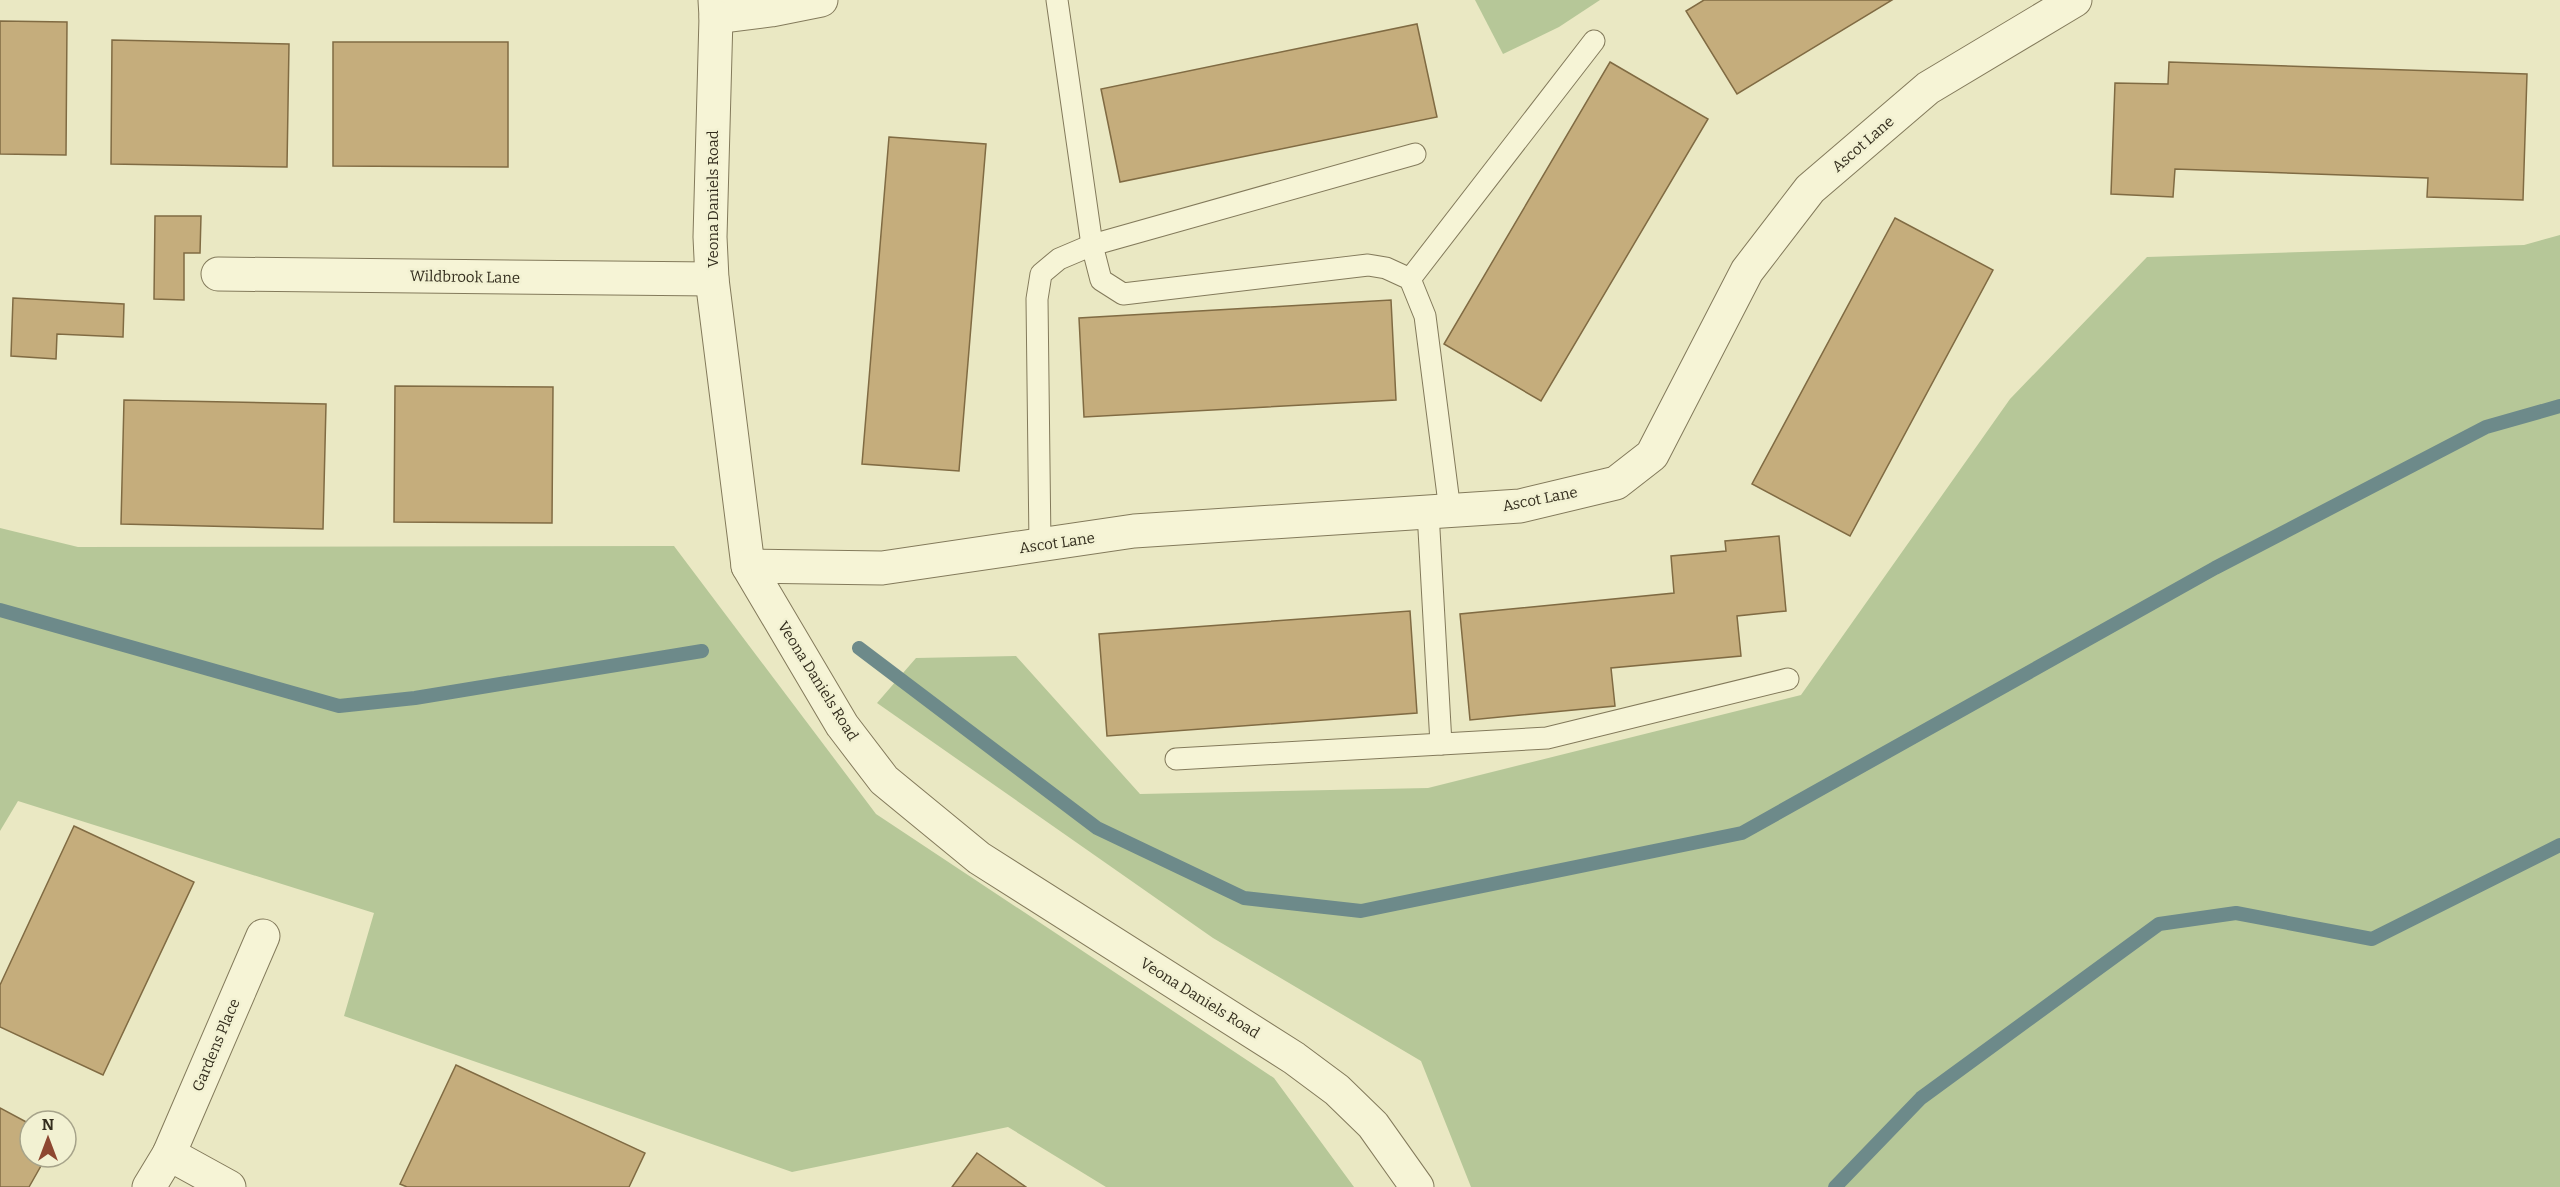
<svg xmlns="http://www.w3.org/2000/svg" width="2560" height="1187" font-family="Bitter,serif">
<style>
.green{fill:#b6c798}
.lines{fill:none;stroke-linecap:round;stroke-linejoin:round}
.stream{stroke:#6d8a8a;stroke-width:14}
.building{fill:#c5ad7c;stroke:#806b43;stroke-width:1.5}
.service-casing{stroke:#837a5b;stroke-width:23}
.minor-casing{stroke:#837a5b;stroke-width:35}
.service{stroke:#f6f4d6;stroke-width:21}
.minor{stroke:#f6f4d6;stroke-width:33}
.labels{text-anchor:middle;stroke-width:5;stroke-linejoin:round;paint-order:stroke}
.street-label{font-size:15px;fill:#342e1e;stroke:#f2f1d2}
</style>
<rect width="100%" height="100%" fill="#eae8c3"/>
<g class="green">
<path d="M 1475,0 L 1600,0 L 1559,27 L 1503,54 Z"/>
<path d="M 2560,235 L 2560,1187 L 1471,1187 L 1421,1061 L 1213,938 L 877,703 L 916,658 L 1016,656 L 1140,794 L 1428,788 L 1801,695 L 2010,399 L 2147,257 L 2524,245 Z"/>
<path d="M 0,528 L 78,547 L 674,546 L 876,814 L 1274,1078 L 1354,1187 L 1106,1187 L 1008,1127 L 792,1172 L 344,1016 L 374,913 L 18,801 L 0,831 Z"/>
</g>
<g class="lines">
<g class="stream">
<path d="M 0,610 L 339,706 L 415,698 L 702,651"/>
<path d="M 859,648 L 1097,828 L 1244,898 L 1361,911 L 1742,833 L 2215,568 L 2486,427 L 2560,406"/>
<path d="M 1835,1187 L 1921,1098 L 2159,924 L 2236,913 L 2372,939 L 2560,845"/>
</g>
</g>
<g class="building">
<path d="M 1704,0 L 1892,0 L 1737,94 L 1686,11 Z"/>
<path d="M 0,21 L 67,22 L 66,155 L 0,154 Z"/>
<path d="M 1417,24 L 1437,117 L 1120,182 L 1101,89 Z"/>
<path d="M 112,40 L 289,44 L 287,167 L 111,164 Z"/>
<path d="M 333,42 L 508,42 L 508,167 L 333,166 Z"/>
<path d="M 1610,62 L 1708,119 L 1541,401 L 1444,344 Z"/>
<path d="M 2169,62 L 2527,74 L 2523,200 L 2427,197 L 2428,178 L 2175,169 L 2173,197 L 2111,194 L 2115,83 L 2168,84 Z"/>
<path d="M 889,137 L 986,144 L 959,471 L 862,464 Z"/>
<path d="M 155,216 L 201,216 L 200,253 L 184,253 L 184,300 L 154,299 Z"/>
<path d="M 1895,218 L 1993,270 L 1850,536 L 1752,484 Z"/>
<path d="M 13,298 L 124,304 L 123,337 L 57,334 L 56,359 L 11,356 Z"/>
<path d="M 1391,300 L 1396,400 L 1084,417 L 1079,318 Z"/>
<path d="M 395,386 L 553,387 L 552,523 L 394,522 Z"/>
<path d="M 124,400 L 326,404 L 323,529 L 121,524 Z"/>
<path d="M 1779,536 L 1786,611 L 1737,616 L 1741,656 L 1611,668 L 1615,706 L 1470,720 L 1460,614 L 1674,593 L 1671,556 L 1726,551 L 1725,541 Z"/>
<path d="M 1410,611 L 1417,713 L 1107,736 L 1099,634 Z"/>
<path d="M 74,826 L 194,882 L 103,1075 L 0,1027 L 0,985 Z"/>
<path d="M 456,1065 L 645,1153 L 629,1187 L 407,1187 L 400,1184 Z"/>
<path d="M 0,1108 L 30,1124 L 30,1157 L 46,1157 L 29,1187 L 0,1187 Z"/>
<path d="M 977,1153 L 1026,1187 L 952,1187 Z"/>
</g>
<g class="lines">
<g class="service-casing">
<g id="service">
<path d="M 1057,0 L 1092,245 L 1101,280 L 1123,294 L 1368,265 L 1386,268 L 1410,279 L 1425,316 L 1450,511"/>
<path d="M 1410,279 L 1594,41"/>
<path d="M 1428,512 L 1441,744"/>
<path d="M 1040,545 L 1037,299 L 1041,274 L 1059,259 L 1092,245 L 1415,154"/>
<path d="M 1176,759 L 1547,738 L 1788,679"/>
</g>
</g>
<g class="minor-casing">
<g id="minor">
<path d="M 715,0 L 716,17 L 771,10 L 821,0"/>
<path d="M 716,17 L 710,237 L 712,279 L 748,566 L 842,725 L 884,780 L 979,858 L 1294,1058 L 1337,1090 L 1373,1125 L 1417,1187"/>
<path d="M 218,274 L 712,279"/>
<path d="M 748,566 L 882,568 L 1134,531 L 1520,506 L 1616,483 L 1652,455 L 1747,271 L 1810,189 L 1928,88 L 2075,0"/>
<path d="M 169,1154 L 229,1187"/>
<path d="M 149,1187 L 169,1154 L 263,936"/>
</g>
</g>
<use href="#service" class="service"/>
<use href="#minor" class="minor"/>
</g>
<g class="labels">
<g class="street-label">
<text transform="translate(1863 144) rotate(-41)" y="5">Ascot Lane</text>
<text transform="translate(713 199) rotate(-90)" y="5">Veona Daniels Road</text>
<text transform="translate(465 277) rotate(1)" y="5">Wildbrook Lane</text>
<text transform="translate(1540 499) rotate(-11)" y="5">Ascot Lane</text>
<text transform="translate(1057 543) rotate(-8)" y="5">Ascot Lane</text>
<text transform="translate(818 681) rotate(58)" y="5">Veona Daniels Road</text>
<text transform="translate(1200 998) rotate(32)" y="5">Veona Daniels Road</text>
<text transform="translate(216 1045) rotate(-67)" y="5">Gardens Place</text>
</g>
</g>
<g transform="translate(48 1139)"><circle r="28" fill="#f2f1d2" stroke="#a6a38a" stroke-width="1.5"/>
<path d="M0-4.5L10 22L0 15L-10 22Z" fill="#8d4730"/>
<text y="-9" font-size="16" font-weight="bold" text-anchor="middle" fill="#342e1e">N</text>
</g>
</svg>
